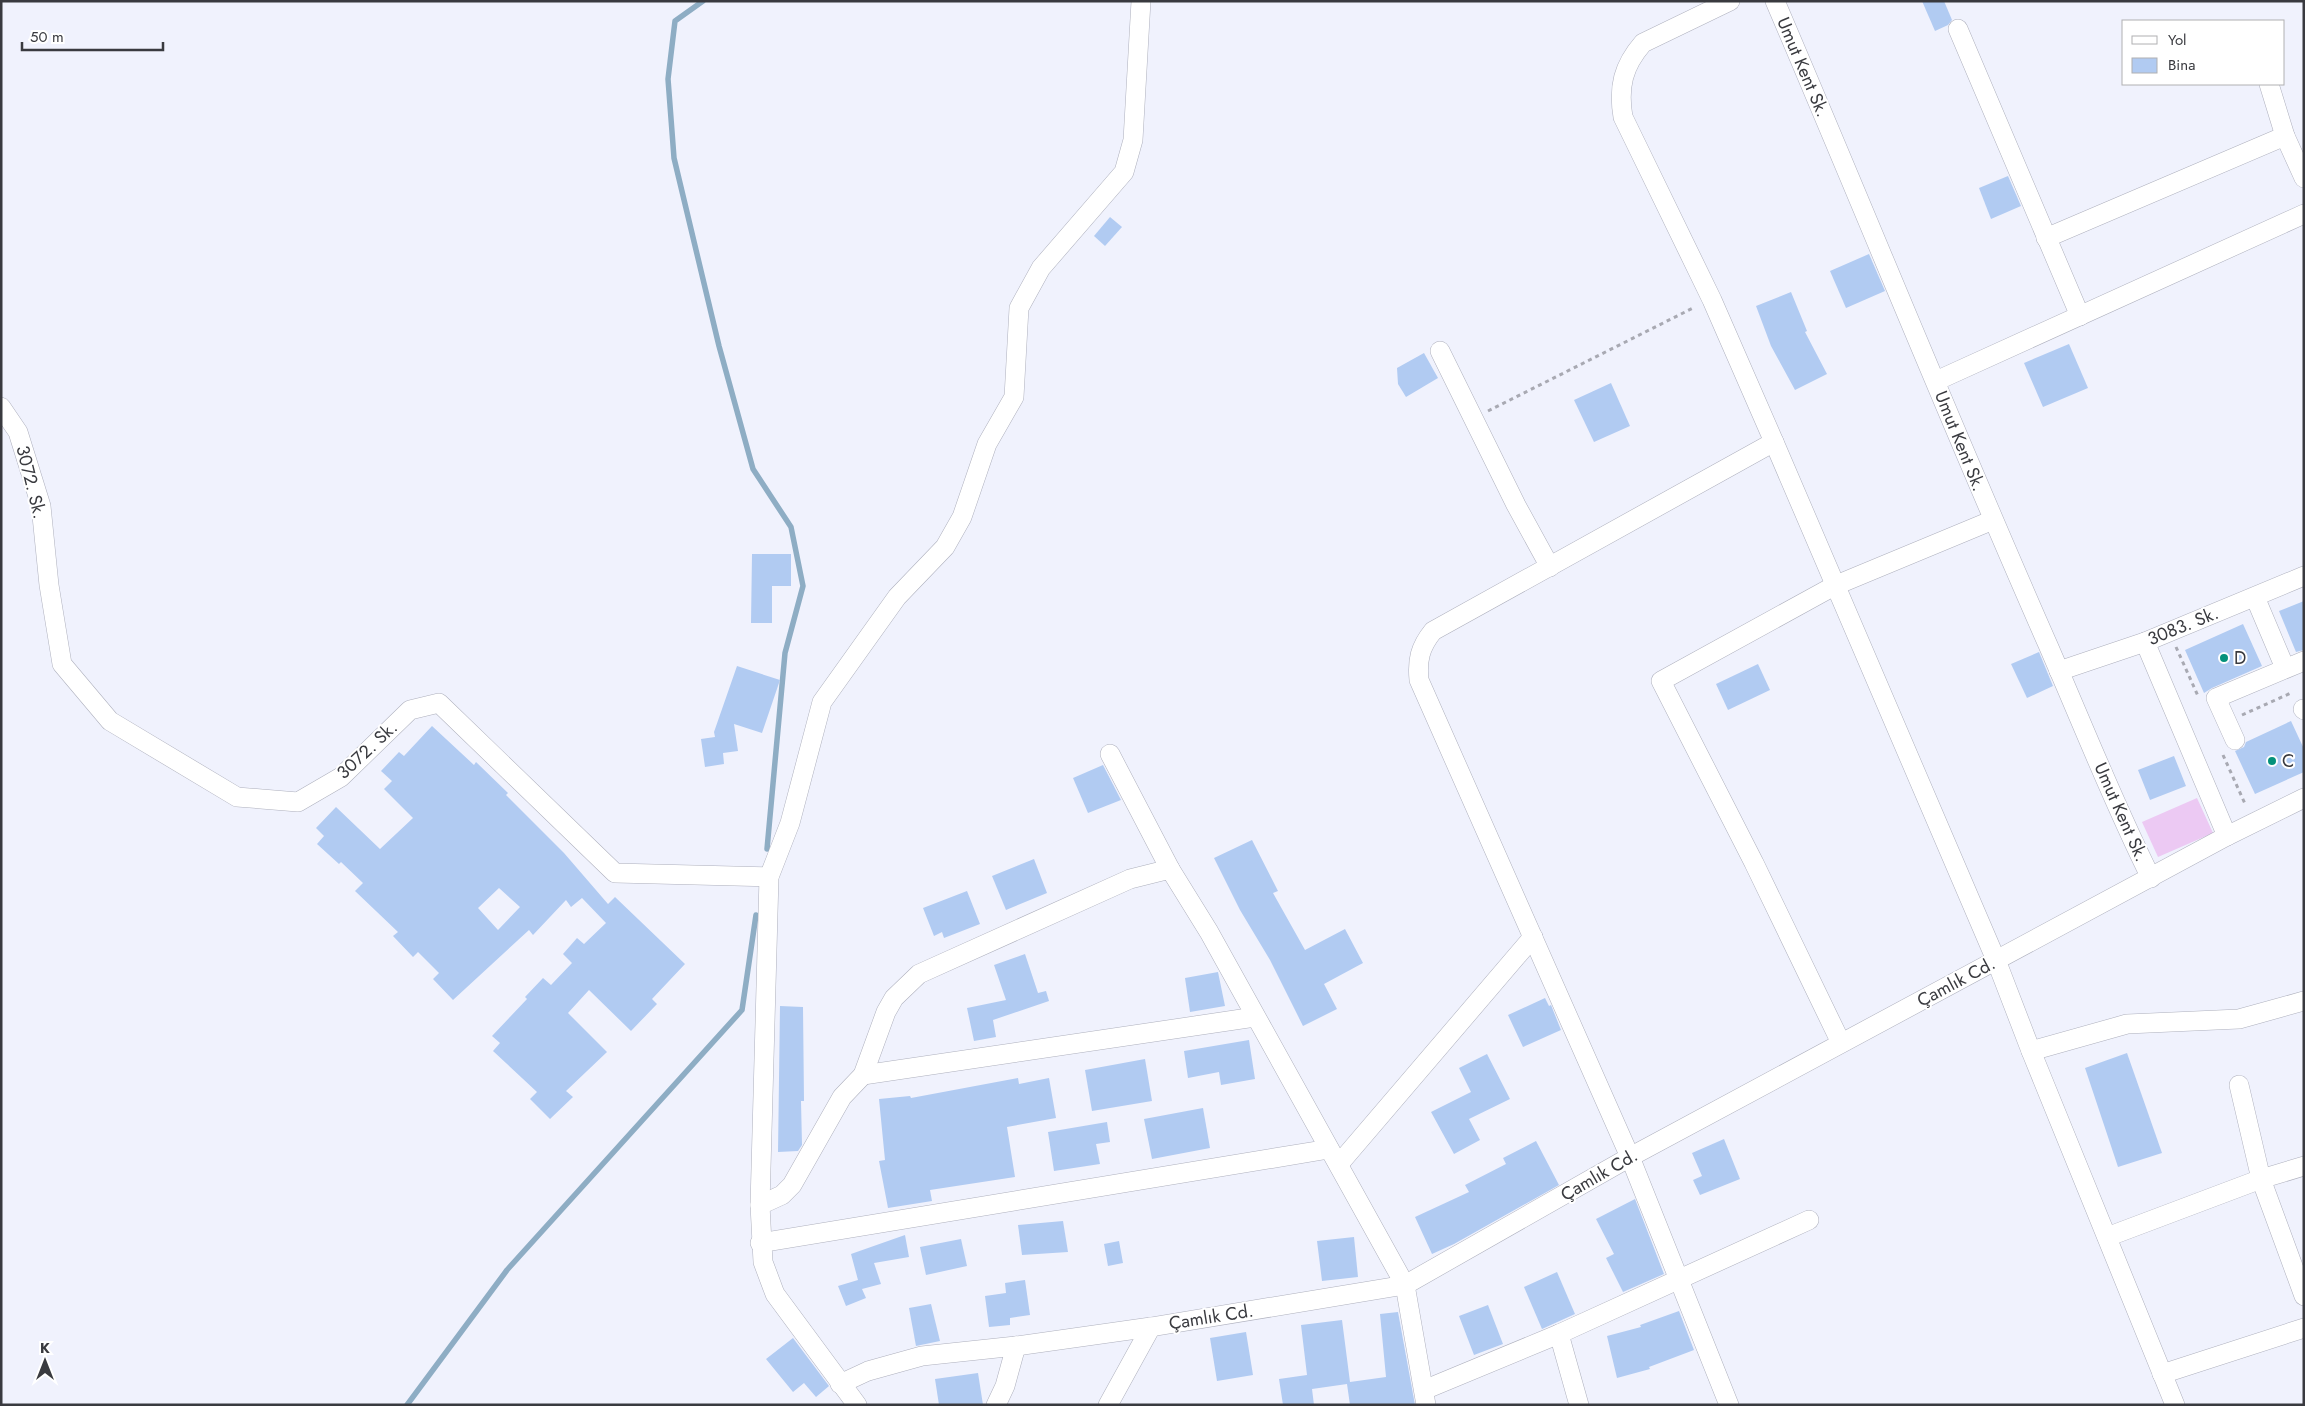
<svg xmlns="http://www.w3.org/2000/svg" width="2305" height="1406" font-family="Jost,sans-serif">
<style>
.green{fill:#ecc9f3}
.lines{fill:none;stroke-linecap:round;stroke-linejoin:round}
.stream{stroke:#8eadc4;stroke-width:5.5}
.building{fill:#b1cbf2;fill-rule:evenodd}
.minor-casing{stroke:#aeb0bd;stroke-width:20}
.path{stroke:#a8a9b2;stroke-width:3;stroke-dasharray:4 4;stroke-linecap:butt}
.minor{stroke:#fff;stroke-width:19}
.poi-dot{fill:#04917b;stroke:#fff;stroke-width:2}
.labels{text-anchor:middle;stroke-width:4;stroke-linejoin:round;paint-order:stroke}
.street-label{font-size:18px;fill:#393a3f;stroke:#fff}
.poi-label{font-size:18px;fill:#393a3f;stroke:#fff;text-anchor:start}
</style>
<rect width="100%" height="100%" fill="#f0f2fd"/>
<path class="green" d="M 2197,798 L 2213,833 L 2158,857 L 2142,822 Z"/>
<g class="lines">
<g class="stream">
<path d="M 703,1 L 675,21 L 668,79 L 674,158 L 719,346 L 753,469 L 791,527 L 803,586 L 785,653 L 767,849"/>
<path d="M 407,1405 L 507,1270 L 742,1010 L 756,915"/>
</g>
</g>
<g class="building">
<path d="M 1922,1 L 1944,1 L 1952,20 L 1948,25 L 1935,31 Z"/>
<path d="M 2008,176 L 2021,206 L 1991,219 L 1979,188 Z"/>
<path d="M 1110,217 L 1122,227 L 1105,246 L 1094,236 Z"/>
<path d="M 1869,254 L 1885,291 L 1846,308 L 1830,271 Z"/>
<path d="M 1791,292 L 1807,331 L 1805,332 L 1827,374 L 1795,390 L 1771,346 L 1756,306 Z"/>
<path d="M 2069,344 L 2088,388 L 2043,407 L 2024,363 Z"/>
<path d="M 1424,353 L 1438,378 L 1406,397 L 1398,384 L 1397,368 Z"/>
<path d="M 1611,383 L 1630,426 L 1594,442 L 1574,400 Z"/>
<path d="M 752,554 L 791,554 L 791,586 L 772,586 L 772,623 L 751,623 Z"/>
<path d="M 2304,601 L 2304,650 L 2296,652 L 2279,611 Z"/>
<path d="M 2243,624 L 2262,666 L 2212,688 L 2204,693 L 2185,650 Z"/>
<path d="M 2039,652 L 2053,686 L 2027,698 L 2011,664 Z"/>
<path d="M 1758,664 L 1770,690 L 1728,710 L 1716,684 Z"/>
<path d="M 737,666 L 780,680 L 762,733 L 734,724 L 738,751 L 723,753 L 724,764 L 705,767 L 701,739 L 715,737 L 714,732 Z"/>
<path d="M 2291,721 L 2304,749 L 2304,772 L 2255,794 L 2235,751 L 2244,747 L 2246,742 Z"/>
<path d="M 432,726 L 474,765 L 476,762 L 508,793 L 506,795 L 564,853 L 608,904 L 615,897 L 685,964 L 652,999 L 657,1004 L 631,1031 L 589,990 L 568,1013 L 607,1052 L 566,1091 L 573,1097 L 550,1119 L 530,1099 L 537,1092 L 493,1051 L 500,1043 L 492,1036 L 527,999 L 525,997 L 543,978 L 551,985 L 572,963 L 563,954 L 577,938 L 584,944 L 606,923 L 582,898 L 571,907 L 566,900 L 533,935 L 529,930 L 453,1000 L 433,979 L 439,973 L 418,952 L 413,957 L 393,936 L 398,932 L 355,891 L 363,883 L 341,862 L 339,864 L 317,844 L 324,836 L 316,828 L 336,807 L 380,849 L 413,818 L 384,789 L 392,781 L 381,771 L 399,752 L 404,756 ZM 499,888 L 520,907 L 498,930 L 478,908 Z"/>
<path d="M 2174,756 L 2186,786 L 2150,800 L 2138,770 Z"/>
<path d="M 1103,765 L 1121,800 L 1088,813 L 1073,778 Z"/>
<path d="M 1252,840 L 1278,891 L 1273,893 L 1305,950 L 1345,929 L 1363,963 L 1324,984 L 1337,1009 L 1303,1026 L 1270,960 L 1240,910 L 1214,858 Z"/>
<path d="M 1034,859 L 1047,893 L 1006,910 L 992,876 Z"/>
<path d="M 967,891 L 980,924 L 944,938 L 942,932 L 934,936 L 923,908 Z"/>
<path d="M 1025,954 L 1038,993 L 1046,991 L 1049,1001 L 993,1020 L 996,1037 L 974,1041 L 967,1008 L 1006,1000 L 994,965 Z"/>
<path d="M 1218,972 L 1225,1006 L 1190,1012 L 1185,978 Z"/>
<path d="M 1545,998 L 1549,1006 L 1551,1005 L 1561,1030 L 1523,1047 L 1508,1015 Z"/>
<path d="M 780,1006 L 803,1007 L 804,1101 L 801,1101 L 802,1145 L 798,1151 L 778,1152 Z"/>
<path d="M 1249,1040 L 1255,1079 L 1221,1085 L 1219,1072 L 1188,1078 L 1184,1051 Z"/>
<path d="M 2127,1053 L 2162,1153 L 2118,1167 L 2085,1068 Z"/>
<path d="M 1487,1054 L 1510,1099 L 1469,1119 L 1480,1140 L 1454,1154 L 1431,1112 L 1471,1092 L 1459,1068 Z"/>
<path d="M 1145,1059 L 1152,1101 L 1092,1111 L 1085,1070 Z"/>
<path d="M 1018,1078 L 1019,1084 L 1049,1078 L 1056,1118 L 1007,1127 L 1015,1177 L 930,1190 L 932,1201 L 888,1208 L 879,1161 L 885,1160 L 879,1099 L 910,1096 L 911,1098 Z"/>
<path d="M 1203,1108 L 1210,1148 L 1152,1159 L 1144,1119 Z"/>
<path d="M 1107,1122 L 1110,1142 L 1096,1144 L 1100,1164 L 1054,1171 L 1048,1132 Z"/>
<path d="M 1724,1139 L 1740,1179 L 1700,1195 L 1693,1180 L 1702,1176 L 1692,1153 Z"/>
<path d="M 1536,1141 L 1559,1185 L 1454,1244 L 1432,1254 L 1415,1217 L 1469,1192 L 1465,1185 L 1506,1164 L 1503,1158 Z"/>
<path d="M 1635,1199 L 1664,1274 L 1623,1292 L 1606,1258 L 1614,1254 L 1596,1219 Z"/>
<path d="M 1063,1221 L 1068,1252 L 1022,1255 L 1018,1225 Z"/>
<path d="M 905,1235 L 909,1257 L 874,1263 L 881,1284 L 862,1289 L 866,1298 L 846,1306 L 838,1286 L 858,1280 L 851,1254 Z"/>
<path d="M 1354,1237 L 1358,1277 L 1322,1281 L 1317,1241 Z"/>
<path d="M 961,1239 L 967,1266 L 926,1275 L 920,1247 Z"/>
<path d="M 1119,1241 L 1123,1263 L 1108,1266 L 1104,1244 Z"/>
<path d="M 1557,1272 L 1575,1314 L 1542,1329 L 1524,1287 Z"/>
<path d="M 1025,1280 L 1030,1315 L 1010,1318 L 1010,1325 L 989,1327 L 985,1296 L 1006,1293 L 1005,1283 Z"/>
<path d="M 931,1304 L 940,1341 L 916,1346 L 909,1308 Z"/>
<path d="M 1488,1305 L 1503,1344 L 1474,1355 L 1459,1316 Z"/>
<path d="M 1679,1311 L 1694,1350 L 1649,1367 L 1650,1369 L 1617,1378 L 1607,1336 L 1641,1327 L 1640,1325 Z"/>
<path d="M 1398,1312 L 1415,1405 L 1350,1405 L 1347,1384 L 1312,1389 L 1314,1405 L 1283,1405 L 1279,1379 L 1307,1375 L 1301,1325 L 1342,1320 L 1350,1382 L 1386,1377 L 1380,1314 Z"/>
<path d="M 1246,1332 L 1253,1375 L 1217,1381 L 1210,1338 Z"/>
<path d="M 793,1338 L 829,1386 L 816,1397 L 804,1383 L 793,1392 L 766,1359 Z"/>
<path d="M 978,1373 L 983,1405 L 939,1405 L 935,1379 Z"/>
</g>
<g class="lines">
<g class="minor-casing">
<g id="minor">
<path d="M 1730,1 L 1643,43 C 1623,66 1618,87 1623,117 L 1712,300 L 1774,442 L 1996,960 L 2031,1051 L 2175,1405"/>
<path d="M 1775,1 C 1867,216 1954,432 2048,645 C 2082,723 2113,802 2151,878"/>
<path d="M 1958,29 L 2080,316"/>
<path d="M 2269,84 L 2285,136 L 2304,178"/>
<path d="M 2046,238 L 2285,136"/>
<path d="M 1440,351 L 1516,505 L 1550,567"/>
<path d="M 1936,381 L 2304,214"/>
<path d="M 1,407 L 18,432 L 41,506 L 49,585 L 62,664 L 110,721 L 237,797 L 298,802 L 341,777 L 410,710 L 439,703 L 615,873 L 769,877"/>
<path d="M 2255,597 L 2285,668"/>
<path d="M 2145,642 L 2227,836"/>
<path d="M 2059,671 L 2145,642 L 2304,576"/>
<path d="M 2303,709 L 2304,710"/>
<path d="M 2235,740 L 2216,698 L 2304,661"/>
<path d="M 1110,754 L 1170,869"/>
<path d="M 1841,1043 L 1754,863 L 1661,681 L 1834,586 L 1993,520"/>
<path d="M 2031,1051 L 2127,1024 L 2239,1019 L 2304,1001"/>
<path d="M 863,1075 L 1255,1017"/>
<path d="M 2239,1085 L 2261,1179 L 2304,1296"/>
<path d="M 1339,1164 L 1533,937"/>
<path d="M 760,1205 L 782,1195 L 792,1185 L 842,1097 L 863,1075 L 886,1012 L 894,998 L 919,974 L 1130,879 L 1170,869 L 1209,932 L 1405,1285 L 1426,1405"/>
<path d="M 2107,1237 L 2261,1179 L 2304,1166"/>
<path d="M 760,1243 L 1329,1149"/>
<path d="M 1559,1334 L 1579,1405"/>
<path d="M 2162,1374 L 2304,1328"/>
<path d="M 840,1384 L 868,1371 L 922,1356 L 1016,1346 L 1151,1327 L 1405,1285 L 1630,1157 L 2227,836 L 2304,798"/>
<path d="M 1424,1390 L 1559,1334 L 1809,1220"/>
<path d="M 857,1405 L 775,1294 L 763,1262 L 760,1205 L 769,877 L 790,823 L 822,702 L 897,597 L 945,547 L 962,517 L 987,444 L 1014,397 L 1019,308 L 1041,268 L 1124,172 L 1133,140 L 1141,1"/>
<path d="M 996,1405 L 1005,1386 L 1016,1346"/>
<path d="M 1108,1405 L 1151,1327"/>
<path d="M 1729,1405 L 1630,1157 L 1419,680 C 1417,660 1420,647 1433,631 L 1774,442"/>
</g>
</g>
<g class="path">
<path d="M 1488,411 L 1695,307"/>
<path d="M 2176,647 L 2198,696"/>
<path d="M 2242,715 L 2291,693"/>
<path d="M 2223,755 L 2246,806"/>
</g>
<use href="#minor" class="minor"/>
</g>
<g class="poi-dot">
<circle cx="2224" cy="658" r="5"/>
<circle cx="2272" cy="761" r="5"/>
</g>
<g class="labels">
<g class="street-label">
<text transform="translate(1803 67) rotate(67)" y="6">Umut Kent Sk.</text>
<text transform="translate(1960 441) rotate(68)" y="6">Umut Kent Sk.</text>
<text transform="translate(31 482) rotate(76)" y="6">3072. Sk.</text>
<text transform="translate(2183 626) rotate(-22)" y="6">3083. Sk.</text>
<text transform="translate(367 750) rotate(-43)" y="6">3072. Sk.</text>
<text transform="translate(2121 812) rotate(66)" y="6">Umut Kent Sk.</text>
<text transform="translate(1956 982) rotate(-28)" y="6">Çamlık Cd.</text>
<text transform="translate(1599 1175) rotate(-30)" y="6">Çamlık Cd.</text>
<text transform="translate(1211 1317) rotate(-9)" y="6">Çamlık Cd.</text>
</g>
<g class="poi-label">
<text x="2234" y="664">D</text>
<text x="2282" y="767">C</text>
</g>
</g>
<rect width="2305" height="1406" fill="none" stroke="#393a3f" stroke-width="5"/>
<rect x="2122" y="20" width="162" height="65" fill="#ffffff" stroke="#b0b0b2"/>
<rect x="2132" y="36" width="25" height="8" fill="#ffffff" stroke="#b0b0b2"/>
<text x="2168" y="45" font-size="15" fill="#393a3f">Yol</text>
<rect x="2132" y="58" width="25" height="15" fill="#b1cbf2" stroke="#b0b0b2"/>
<text x="2168" y="70" font-size="15" fill="#393a3f">Bina</text>
<g transform="translate(45 1361)" stroke="#ffffff" stroke-width="4" paint-order="stroke">
<path d="M0-4L9 19L0 12L-9 19Z" fill="#393a3f"/>
<text y="-8" font-size="14" font-weight="bold" text-anchor="middle" fill="#393a3f">K</text>
</g>
<path d="M22 42v8h141v-8" fill="none" stroke="#393a3f" stroke-width="2.5"/>
<text x="30" y="42" font-size="15" fill="#393a3f" stroke="#ffffff" stroke-width="4" paint-order="stroke">50 m</text>
</svg>
